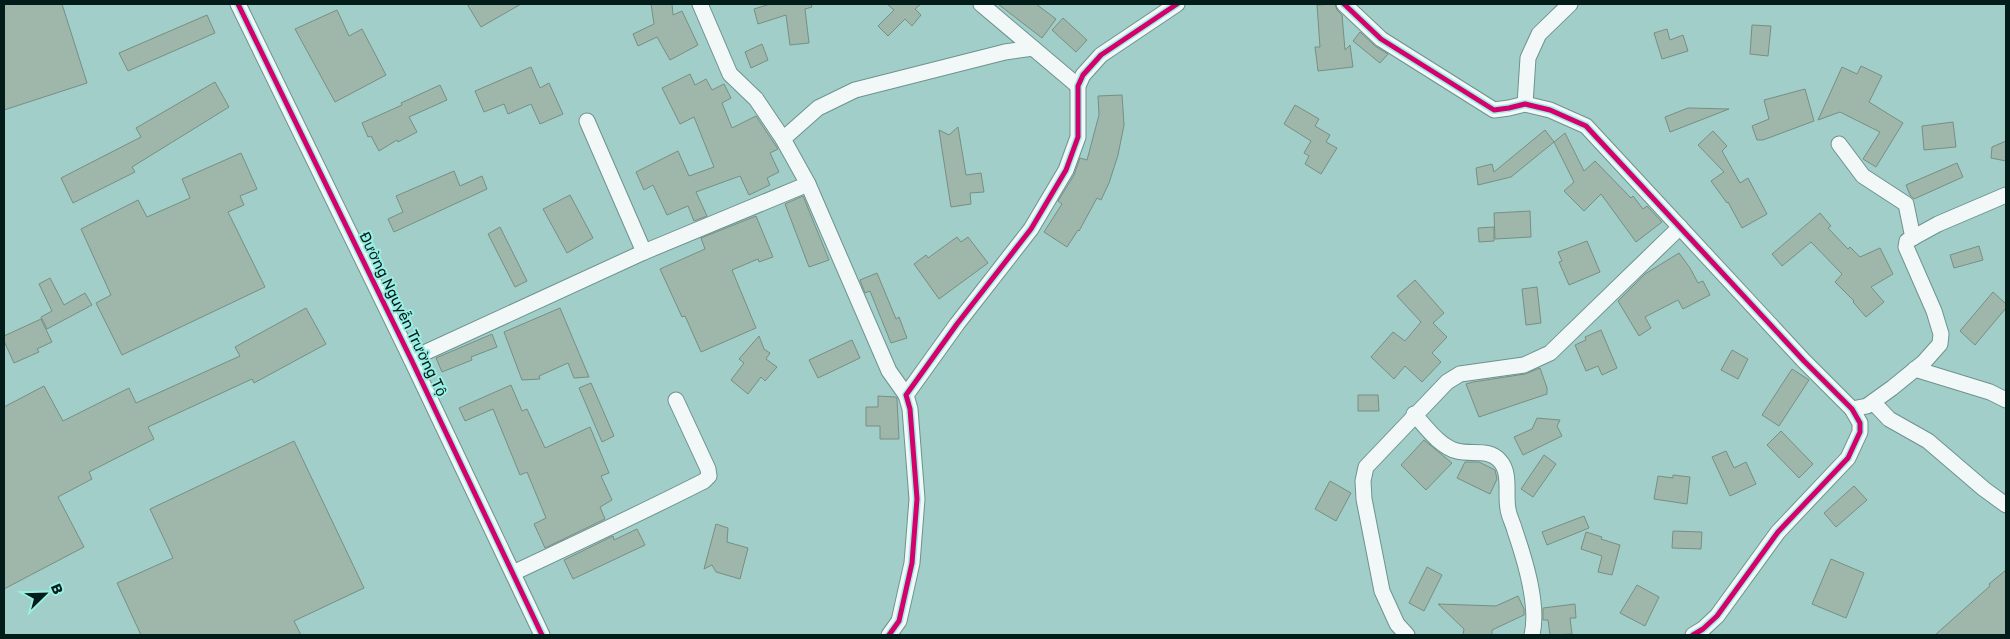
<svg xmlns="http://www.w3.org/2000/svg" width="2010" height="639" font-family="Rubik,sans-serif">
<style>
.building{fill:#9fb7aa;stroke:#778f82}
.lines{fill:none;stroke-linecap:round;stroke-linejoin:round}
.minor-casing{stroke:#6d938f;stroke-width:17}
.minor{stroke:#f1f8f7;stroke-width:15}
.cycleway-casing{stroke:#9aefe4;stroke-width:8}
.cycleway{stroke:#d6006c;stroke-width:5}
.labels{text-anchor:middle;stroke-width:4;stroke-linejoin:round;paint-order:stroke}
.street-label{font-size:15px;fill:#021c1a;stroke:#9aefe4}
</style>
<rect width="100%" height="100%" fill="#a1cec9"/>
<g class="building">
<path d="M 4,4 L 62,4 L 87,83 L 4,110 Z"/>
<path d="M 467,4 L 521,4 L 481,27 Z"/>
<path d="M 651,4 L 672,4 L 673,15 L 682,11 L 698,45 L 670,60 L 657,37 L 638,46 L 633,34 L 654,24 Z"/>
<path d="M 770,4 L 811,4 L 812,7 L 805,9 L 809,43 L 790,45 L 786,15 L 758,24 L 754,9 Z"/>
<path d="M 887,4 L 921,4 L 915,9 L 921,15 L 912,26 L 905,19 L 888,36 L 878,26 L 894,10 Z"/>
<path d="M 998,4 L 1036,4 L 1056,19 L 1042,38 Z"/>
<path d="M 1335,4 L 1337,10 L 1342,15 L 1345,50 L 1350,45 L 1353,67 L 1318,71 L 1315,47 L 1320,47 L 1317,5 Z"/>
<path d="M 337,10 L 349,36 L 362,29 L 386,75 L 335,102 L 295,29 Z"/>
<path d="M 207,15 L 215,33 L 128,71 L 119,53 Z"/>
<path d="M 1063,18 L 1087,40 L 1076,52 L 1052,30 Z"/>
<path d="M 1752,25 L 1771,26 L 1768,56 L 1750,54 Z"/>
<path d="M 1667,29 L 1670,40 L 1683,35 L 1688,51 L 1662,59 L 1654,33 Z"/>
<path d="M 1360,32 L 1375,46 L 1388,54 L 1380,63 L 1353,41 Z"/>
<path d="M 762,44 L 768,60 L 751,68 L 745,52 Z"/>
<path d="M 1861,66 L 1882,76 L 1869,102 L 1903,123 L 1876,167 L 1863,159 L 1880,132 L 1840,112 L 1818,120 L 1842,67 L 1857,74 Z"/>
<path d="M 531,67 L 540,88 L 549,83 L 563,114 L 540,124 L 531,104 L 508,114 L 504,104 L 484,112 L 475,91 Z"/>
<path d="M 690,74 L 695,85 L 706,79 L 712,90 L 724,84 L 731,98 L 722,103 L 732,128 L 756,116 L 778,149 L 770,153 L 779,172 L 767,178 L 770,185 L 749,195 L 740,176 L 696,192 L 707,216 L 694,221 L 688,206 L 667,215 L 653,185 L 644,190 L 636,172 L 678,151 L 689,176 L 714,167 L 694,117 L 680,124 L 662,88 Z"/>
<path d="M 215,82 L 229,107 L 132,167 L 135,172 L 73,203 L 61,178 L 141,137 L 136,128 Z"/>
<path d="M 440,85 L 447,100 L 409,117 L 417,132 L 398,142 L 397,140 L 379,151 L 371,136 L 368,137 L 362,123 L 402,105 L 401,103 Z"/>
<path d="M 1805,89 L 1814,121 L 1763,140 L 1757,140 L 1752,126 L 1769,119 L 1764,100 Z"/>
<path d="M 1122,95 L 1124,125 L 1118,155 L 1109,183 L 1101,200 L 1097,198 L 1079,231 L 1078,230 L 1067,247 L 1044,232 L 1062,204 L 1058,201 L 1074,175 L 1080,158 L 1087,160 L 1099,115 L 1098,96 Z"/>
<path d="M 1295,105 L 1319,119 L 1315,126 L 1330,135 L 1326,142 L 1337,148 L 1321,174 L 1305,164 L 1309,156 L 1304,153 L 1311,141 L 1284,124 Z"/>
<path d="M 1688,108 L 1689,108 L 1729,109 L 1670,132 L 1665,117 Z"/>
<path d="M 1953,122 L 1956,147 L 1924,150 L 1922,126 Z"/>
<path d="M 958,127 L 966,175 L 981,173 L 984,192 L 970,193 L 971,204 L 951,207 L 939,130 L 949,135 Z"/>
<path d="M 1545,130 L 1554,142 L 1565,133 L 1584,171 L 1595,161 L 1631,198 L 1633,196 L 1643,209 L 1647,206 L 1662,222 L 1636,242 L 1601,194 L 1584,211 L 1564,191 L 1574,182 L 1554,142 L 1511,177 L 1478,185 L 1476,168 L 1492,164 L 1494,172 Z"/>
<path d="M 1713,131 L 1727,146 L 1722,151 L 1740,183 L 1748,178 L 1767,214 L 1742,228 L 1728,202 L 1727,203 L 1711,181 L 1724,172 L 1698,145 Z"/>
<path d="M 2006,141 L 2006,161 L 1991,158 L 1992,147 Z"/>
<path d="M 241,153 L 257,189 L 240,196 L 244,205 L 228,212 L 265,287 L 122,355 L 96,303 L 111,295 L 81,229 L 138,200 L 147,217 L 190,198 L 182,179 Z"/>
<path d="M 1957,163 L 1963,177 L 1914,199 L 1910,195 L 1906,185 Z"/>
<path d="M 454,171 L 460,186 L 482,176 L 487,189 L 394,232 L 388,219 L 403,212 L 396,196 Z"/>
<path d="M 570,195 L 593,238 L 567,253 L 543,209 Z"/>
<path d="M 803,196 L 829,260 L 809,267 L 785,204 Z"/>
<path d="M 1530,211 L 1531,237 L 1495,239 L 1494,213 Z"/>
<path d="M 1820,213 L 1831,226 L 1828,228 L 1848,249 L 1850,247 L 1860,257 L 1880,248 L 1893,274 L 1871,287 L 1884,302 L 1866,317 L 1853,302 L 1854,301 L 1835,282 L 1842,274 L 1811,242 L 1782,266 L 1772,254 Z"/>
<path d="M 756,216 L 773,257 L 759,262 L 758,259 L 732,270 L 756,328 L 701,352 L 685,316 L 682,317 L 660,269 L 705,249 L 701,238 Z"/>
<path d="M 500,227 L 527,281 L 515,287 L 488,234 Z"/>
<path d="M 1494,227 L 1494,241 L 1479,242 L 1478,228 Z"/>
<path d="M 957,237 L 961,242 L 968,237 L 988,263 L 939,299 L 914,264 L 926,255 L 928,258 Z"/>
<path d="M 1587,241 L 1600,272 L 1569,285 L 1559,262 L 1562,261 L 1558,252 Z"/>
<path d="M 1979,246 L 1983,260 L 1954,268 L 1950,255 Z"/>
<path d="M 1679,253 L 1690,268 L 1698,283 L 1703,281 L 1710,295 L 1683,309 L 1678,300 L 1645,317 L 1651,328 L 1639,336 L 1618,301 L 1645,274 Z"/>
<path d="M 877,273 L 896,319 L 899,317 L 907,338 L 891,343 L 870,291 L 865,293 L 860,280 Z"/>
<path d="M 50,278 L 64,305 L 85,293 L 92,305 L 47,329 L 41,317 L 52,311 L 39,284 Z"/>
<path d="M 1415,280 L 1444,313 L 1433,323 L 1447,337 L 1432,353 L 1441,362 L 1422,382 L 1405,366 L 1394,379 L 1371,357 L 1393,332 L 1405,341 L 1421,322 L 1397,296 Z"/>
<path d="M 1537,287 L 1541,323 L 1526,325 L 1522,289 Z"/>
<path d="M 1993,292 L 2006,304 L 2006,308 L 1975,345 L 1960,331 Z"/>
<path d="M 306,308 L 326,344 L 254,383 L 252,379 L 148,427 L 154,439 L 89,472 L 92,479 L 58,497 L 84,547 L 4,589 L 4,407 L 44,386 L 63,421 L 129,388 L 136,403 L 240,356 L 235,347 Z"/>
<path d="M 560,308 L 589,377 L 574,378 L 568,363 L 539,376 L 540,379 L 522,380 L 504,332 Z"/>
<path d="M 41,319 L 52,342 L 37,349 L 39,352 L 14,363 L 4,341 L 4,336 Z"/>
<path d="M 1601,330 L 1617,368 L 1602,375 L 1598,366 L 1586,371 L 1575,345 L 1586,340 L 1585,337 Z"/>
<path d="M 492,334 L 497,347 L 471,357 L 472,360 L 442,372 L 436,358 Z"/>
<path d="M 759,336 L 764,349 L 770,353 L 766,359 L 777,367 L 765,381 L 761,377 L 748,394 L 731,380 L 744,363 L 739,359 Z"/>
<path d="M 852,340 L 860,358 L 818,378 L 809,360 Z"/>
<path d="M 1732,350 L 1748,359 L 1738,379 L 1721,370 Z"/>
<path d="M 1540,368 L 1547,388 L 1547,394 L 1479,417 L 1466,384 L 1473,382 L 1525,374 Z"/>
<path d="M 1792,369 L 1809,380 L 1779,426 L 1762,415 Z"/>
<path d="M 591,383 L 614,436 L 602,442 L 579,388 Z"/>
<path d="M 511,385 L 522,411 L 527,409 L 545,448 L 590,427 L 609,473 L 601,476 L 612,500 L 600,507 L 605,519 L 545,548 L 534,524 L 546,518 L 527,472 L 520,475 L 493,409 L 465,421 L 459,408 Z"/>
<path d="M 1358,395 L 1378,395 L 1379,411 L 1358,411 Z"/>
<path d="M 878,396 L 896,397 L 897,399 L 899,439 L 880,439 L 880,426 L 866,426 L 866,407 L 878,407 Z"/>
<path d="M 1537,418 L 1560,420 L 1557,426 L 1562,436 L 1523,455 L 1514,437 L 1532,429 Z"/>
<path d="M 1781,431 L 1813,464 L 1799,478 L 1767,445 Z"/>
<path d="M 1424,440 L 1452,463 L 1426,490 L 1401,465 Z"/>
<path d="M 294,441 L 364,588 L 294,621 L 301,635 L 141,635 L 117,583 L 173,558 L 150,509 Z"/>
<path d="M 1726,451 L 1734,468 L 1746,462 L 1756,484 L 1730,496 L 1712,457 Z"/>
<path d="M 1544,455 L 1556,464 L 1533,497 L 1521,489 Z"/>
<path d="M 1465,462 L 1479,462 L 1495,470 L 1497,479 L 1490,494 L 1457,478 Z"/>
<path d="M 1673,475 L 1690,477 L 1687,504 L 1654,499 L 1658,476 L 1673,478 Z"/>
<path d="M 1330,481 L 1351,493 L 1336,521 L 1315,509 Z"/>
<path d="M 1854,486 L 1867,500 L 1836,527 L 1824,513 Z"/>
<path d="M 1584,516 L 1589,528 L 1547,545 L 1542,532 Z"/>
<path d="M 716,524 L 728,528 L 727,542 L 748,548 L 740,579 L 716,572 L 712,565 L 704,569 Z"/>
<path d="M 637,529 L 645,545 L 573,579 L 564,560 L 613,536 L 614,540 Z"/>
<path d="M 1673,531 L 1702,532 L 1701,549 L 1672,548 Z"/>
<path d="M 1586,532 L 1602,537 L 1601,539 L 1620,545 L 1612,575 L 1598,572 L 1602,556 L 1581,549 Z"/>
<path d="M 1831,559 L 1864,573 L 1846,618 L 1812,604 Z"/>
<path d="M 1427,567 L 1442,575 L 1424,611 L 1409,603 Z"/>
<path d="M 2006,570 L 2006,635 L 1935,635 L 1990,586 L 1989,584 Z"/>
<path d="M 1637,585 L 1659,597 L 1645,626 L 1620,613 Z"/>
<path d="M 1518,596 L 1524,609 L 1524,615 L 1492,630 L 1492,635 L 1463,635 L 1464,629 L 1438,604 L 1496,606 Z"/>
<path d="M 1575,604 L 1576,618 L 1570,618 L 1572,634 L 1550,635 L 1548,620 L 1543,620 L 1543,608 Z"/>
</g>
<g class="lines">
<g class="minor-casing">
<g id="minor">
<path d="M 238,4 L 411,359 L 542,635"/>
<path d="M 700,4 L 730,74 L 756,99 L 783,139 L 808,184 L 889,371 L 906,395"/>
<path d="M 981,4 L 1078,86"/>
<path d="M 1344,4 L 1381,39 L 1494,110 L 1509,108 L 1525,104 L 1550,110 L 1586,126 L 1804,361 L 1852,409 L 1860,423 L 1860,432 L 1848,458 L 1778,532 L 1717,616 L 1703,629 L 1693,635"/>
<path d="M 1525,104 L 1528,58 L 1539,34 L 1570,4"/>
<path d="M 587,121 L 644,252"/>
<path d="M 783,139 L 818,108 L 855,90 L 1005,52 L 1033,48"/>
<path d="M 1839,144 L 1863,176 L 1906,204 L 1913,238"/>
<path d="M 411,359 L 644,252 L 808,184"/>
<path d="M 1915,369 L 1990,392 L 2006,400"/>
<path d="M 1873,402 L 1889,419 L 1928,441 L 1984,489 L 2006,505"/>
<path d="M 1852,409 L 1867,406 L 1892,388 L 1924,362 L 1940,344 L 1941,334 L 1934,311 L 1906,247 L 1907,241 L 1938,224 L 2006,195"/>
<path d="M 1414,414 C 1426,427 1440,447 1457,451 C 1472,455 1489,448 1500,461 C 1511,473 1505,494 1508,509 C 1509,517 1513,523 1515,531 C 1525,560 1539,605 1532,635"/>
<path d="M 513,573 C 577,543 641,513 704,481 L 709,476 L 708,469 L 676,400"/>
<path d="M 889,635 L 899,621 L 912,563 L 917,499 L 910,409 L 906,395 L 957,324 L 1031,229 L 1066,170 L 1078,137 L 1078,86 L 1083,75 L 1101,55 L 1177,4"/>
<path d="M 1407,635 L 1397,624 L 1382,591 L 1364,499 L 1363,481 L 1366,467 L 1447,382 L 1460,374 L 1524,365 L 1550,353 L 1680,227"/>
</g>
</g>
<use href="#minor" class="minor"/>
<g class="cycleway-casing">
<g id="cycleway">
<path d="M 238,4 L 411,359 L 542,635"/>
<path d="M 1344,4 L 1381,39 L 1494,110 L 1509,108 L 1525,104 L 1550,110 L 1586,126 L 1804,361 L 1852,409 L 1860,423 L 1860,432 L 1848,458 L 1778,532 L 1717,616 L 1703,629 L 1693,635"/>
<path d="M 889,635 L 899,621 L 912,563 L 917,499 L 910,409 L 906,395 L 957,324 L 1031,229 L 1066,170 L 1078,137 L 1078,86 L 1083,75 L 1101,55 L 1177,4"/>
</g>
</g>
<use href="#cycleway" class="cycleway"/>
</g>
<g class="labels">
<g class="street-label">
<text transform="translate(403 314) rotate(64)" y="5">Đường Nguyễn Trường Tộ</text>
</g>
</g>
<rect width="2010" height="639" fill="none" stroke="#021c1a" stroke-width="10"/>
<g transform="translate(45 594) rotate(67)" stroke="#9aefe4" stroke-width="4" paint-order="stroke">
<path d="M0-4L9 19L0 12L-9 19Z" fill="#021c1a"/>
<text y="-8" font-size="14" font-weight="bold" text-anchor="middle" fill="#021c1a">B</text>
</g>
</svg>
